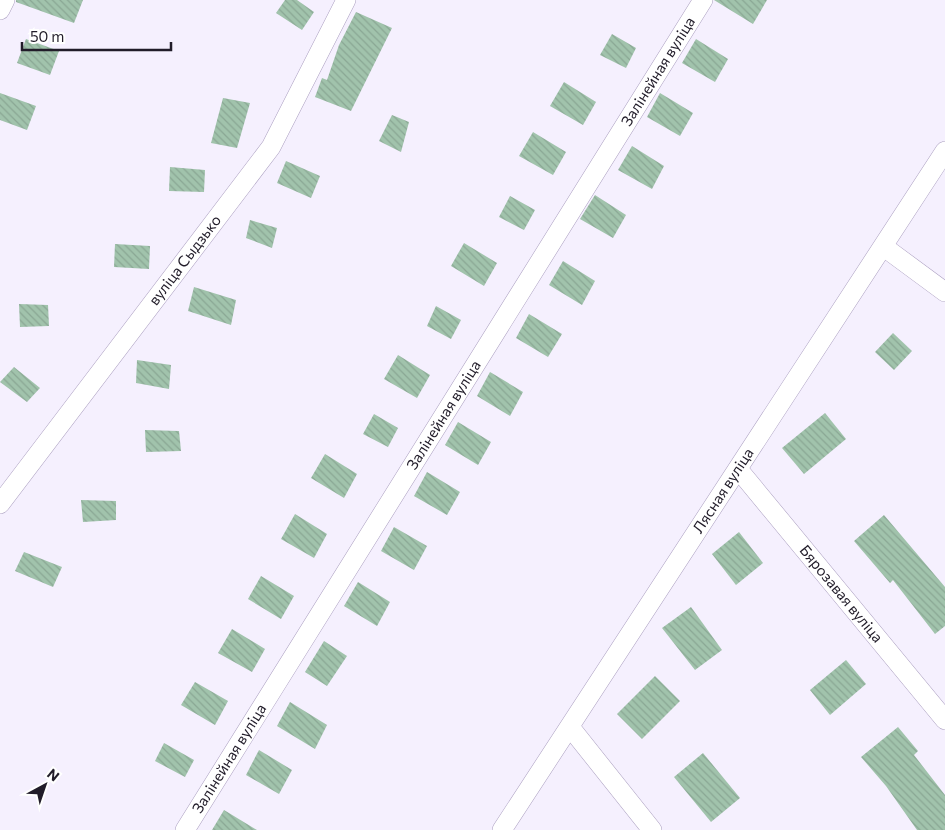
<svg xmlns="http://www.w3.org/2000/svg" width="945" height="830" font-family="Commissioner,sans-serif">
<style>
.building{fill:url(#building-back-hatch)}
.lines{fill:none;stroke-linecap:round;stroke-linejoin:round}
.street-casing{stroke:#ab9fc0;stroke-width:20}
.street{stroke:#fff;stroke-width:19}
.labels{text-anchor:middle;stroke-width:5;stroke-linejoin:round;paint-order:stroke}
.street-label{font-size:15px;fill:#211c29;stroke:#fff}
</style>
<defs>
<pattern id="building-back-hatch" width="6" height="6" patternUnits="userSpaceOnUse" patternTransform="scale(1.25)"><rect width="6" height="6" fill="#a1c3ac"/><path d="M-1 5l2 2M0 0l6 6M5-1l2 2" fill="none" stroke="#8aa794"/></pattern>
</defs>
<rect width="100%" height="100%" fill="#f5f0fe"/>
<g class="building">
<path d="M 16,0 L 83,0 L 74,23 L 16,2 Z"/>
<path d="M 285,0 L 297,0 L 314,12 L 302,30 L 276,13 Z"/>
<path d="M 714,0 L 767,0 L 753,24 Z"/>
<path d="M 356,12 L 392,28 L 351,111 L 315,97 L 322,78 L 327,80 L 339,45 Z"/>
<path d="M 612,34 L 636,48 L 626,68 L 600,55 Z"/>
<path d="M 26,39 L 59,51 L 50,75 L 17,63 Z"/>
<path d="M 696,39 L 728,59 L 715,82 L 682,63 Z"/>
<path d="M 564,82 L 596,102 L 583,125 L 550,106 Z"/>
<path d="M 0,93 L 36,106 L 27,130 L 0,120 Z"/>
<path d="M 660,93 L 693,113 L 680,136 L 647,117 Z"/>
<path d="M 223,98 L 250,103 L 237,148 L 211,143 Z"/>
<path d="M 392,115 L 409,122 L 401,152 L 379,141 Z"/>
<path d="M 533,132 L 566,152 L 553,175 L 519,156 Z"/>
<path d="M 632,146 L 664,166 L 652,189 L 618,170 Z"/>
<path d="M 286,161 L 320,176 L 311,198 L 277,183 Z"/>
<path d="M 170,167 L 205,170 L 204,192 L 169,191 Z"/>
<path d="M 595,195 L 626,215 L 613,238 L 580,219 Z"/>
<path d="M 510,196 L 535,210 L 524,230 L 499,217 Z"/>
<path d="M 250,220 L 277,228 L 272,248 L 246,238 Z"/>
<path d="M 464,243 L 497,263 L 484,286 L 451,266 Z"/>
<path d="M 115,244 L 150,246 L 149,269 L 114,267 Z"/>
<path d="M 563,261 L 595,281 L 582,305 L 549,285 Z"/>
<path d="M 194,287 L 236,300 L 231,325 L 188,311 Z"/>
<path d="M 19,304 L 48,305 L 49,326 L 20,327 Z"/>
<path d="M 436,306 L 461,320 L 451,339 L 427,326 Z"/>
<path d="M 529,314 L 562,334 L 548,357 L 516,338 Z"/>
<path d="M 893,333 L 912,351 L 894,370 L 875,352 Z"/>
<path d="M 398,355 L 430,375 L 417,398 L 384,379 Z"/>
<path d="M 137,360 L 171,365 L 169,389 L 136,383 Z"/>
<path d="M 14,367 L 40,388 L 27,402 L 0,382 Z"/>
<path d="M 490,372 L 523,392 L 510,416 L 477,396 Z"/>
<path d="M 825,413 L 846,439 L 804,474 L 782,448 Z"/>
<path d="M 374,414 L 398,428 L 388,447 L 363,434 Z"/>
<path d="M 458,422 L 491,442 L 478,465 L 445,445 Z"/>
<path d="M 145,430 L 179,431 L 181,451 L 146,452 Z"/>
<path d="M 325,454 L 357,474 L 344,498 L 311,478 Z"/>
<path d="M 427,472 L 460,492 L 447,515 L 414,496 Z"/>
<path d="M 81,500 L 116,501 L 116,520 L 83,522 Z"/>
<path d="M 295,514 L 327,534 L 314,558 L 281,539 Z"/>
<path d="M 884,515 L 945,587 L 945,626 L 935,634 L 893,580 L 890,583 L 854,541 Z"/>
<path d="M 394,527 L 427,546 L 414,570 L 381,551 Z"/>
<path d="M 739,532 L 763,563 L 736,585 L 712,554 Z"/>
<path d="M 24,552 L 62,567 L 53,587 L 15,571 Z"/>
<path d="M 261,576 L 294,596 L 281,619 L 248,599 Z"/>
<path d="M 358,582 L 390,602 L 377,626 L 344,606 Z"/>
<path d="M 691,607 L 722,650 L 695,670 L 662,628 Z"/>
<path d="M 232,629 L 265,649 L 252,672 L 218,653 Z"/>
<path d="M 324,641 L 347,656 L 327,686 L 305,672 Z"/>
<path d="M 846,660 L 866,684 L 830,715 L 810,690 Z"/>
<path d="M 655,676 L 680,701 L 642,739 L 617,714 Z"/>
<path d="M 195,682 L 228,701 L 215,725 L 181,705 Z"/>
<path d="M 290,702 L 327,725 L 315,749 L 277,726 Z"/>
<path d="M 898,727 L 918,751 L 914,755 L 945,795 L 945,830 L 917,830 L 886,786 L 861,757 Z"/>
<path d="M 164,743 L 194,760 L 185,777 L 155,761 Z"/>
<path d="M 259,750 L 292,770 L 279,794 L 246,775 Z"/>
<path d="M 703,753 L 740,798 L 711,822 L 674,777 Z"/>
<path d="M 224,810 L 257,830 L 212,830 Z"/>
</g>
<g class="lines">
<g class="street-casing">
<g id="street">
<path d="M 0,10 L 5,0"/>
<path d="M 884,247 L 945,292"/>
<path id="s1" d="M 738,469 L 945,720"/>
<path id="s2" d="M 0,504 L 271,147 L 346,0"/>
<path d="M 570,727 L 652,830"/>
<path id="s3" d="M 185,830 L 703,0"/>
<path id="s4" d="M 502,830 L 945,151"/>
</g>
</g>
<use href="#street" class="street"/>
</g>
<g class="labels">
<g class="street-label">
<text dy="5" stroke="none"><textPath href="#s3" startOffset="894">Залінейная вуліца</textPath></text>
<text dy="5" stroke="none"><textPath href="#s2" startOffset="306">вуліца Сыдзько</textPath></text>
<text dy="5" stroke="none"><textPath href="#s3" startOffset="489">Залінейная вуліца</textPath></text>
<text dy="5" stroke="none"><textPath href="#s4" startOffset="405">Лясная вуліца</textPath></text>
<text dy="5" stroke="none"><textPath href="#s1" startOffset="162">Бярозавая вуліца</textPath></text>
<text dy="5" stroke="none"><textPath href="#s3" startOffset="84">Залінейная вуліца</textPath></text>
</g>
</g>
<g transform="translate(45 785) rotate(40)" stroke="#ffffff" stroke-width="4" paint-order="stroke">
<path d="M0-4L9 19L0 12L-9 19Z" fill="#211c29"/>
<text y="-8" font-size="14" font-weight="bold" text-anchor="middle" fill="#211c29">N</text>
</g>
<path d="M22 42v8h149v-8" fill="none" stroke="#211c29" stroke-width="2.5"/>
<text x="30" y="42" font-size="15" fill="#211c29" stroke="#ffffff" stroke-width="4" paint-order="stroke">50 m</text>
</svg>
